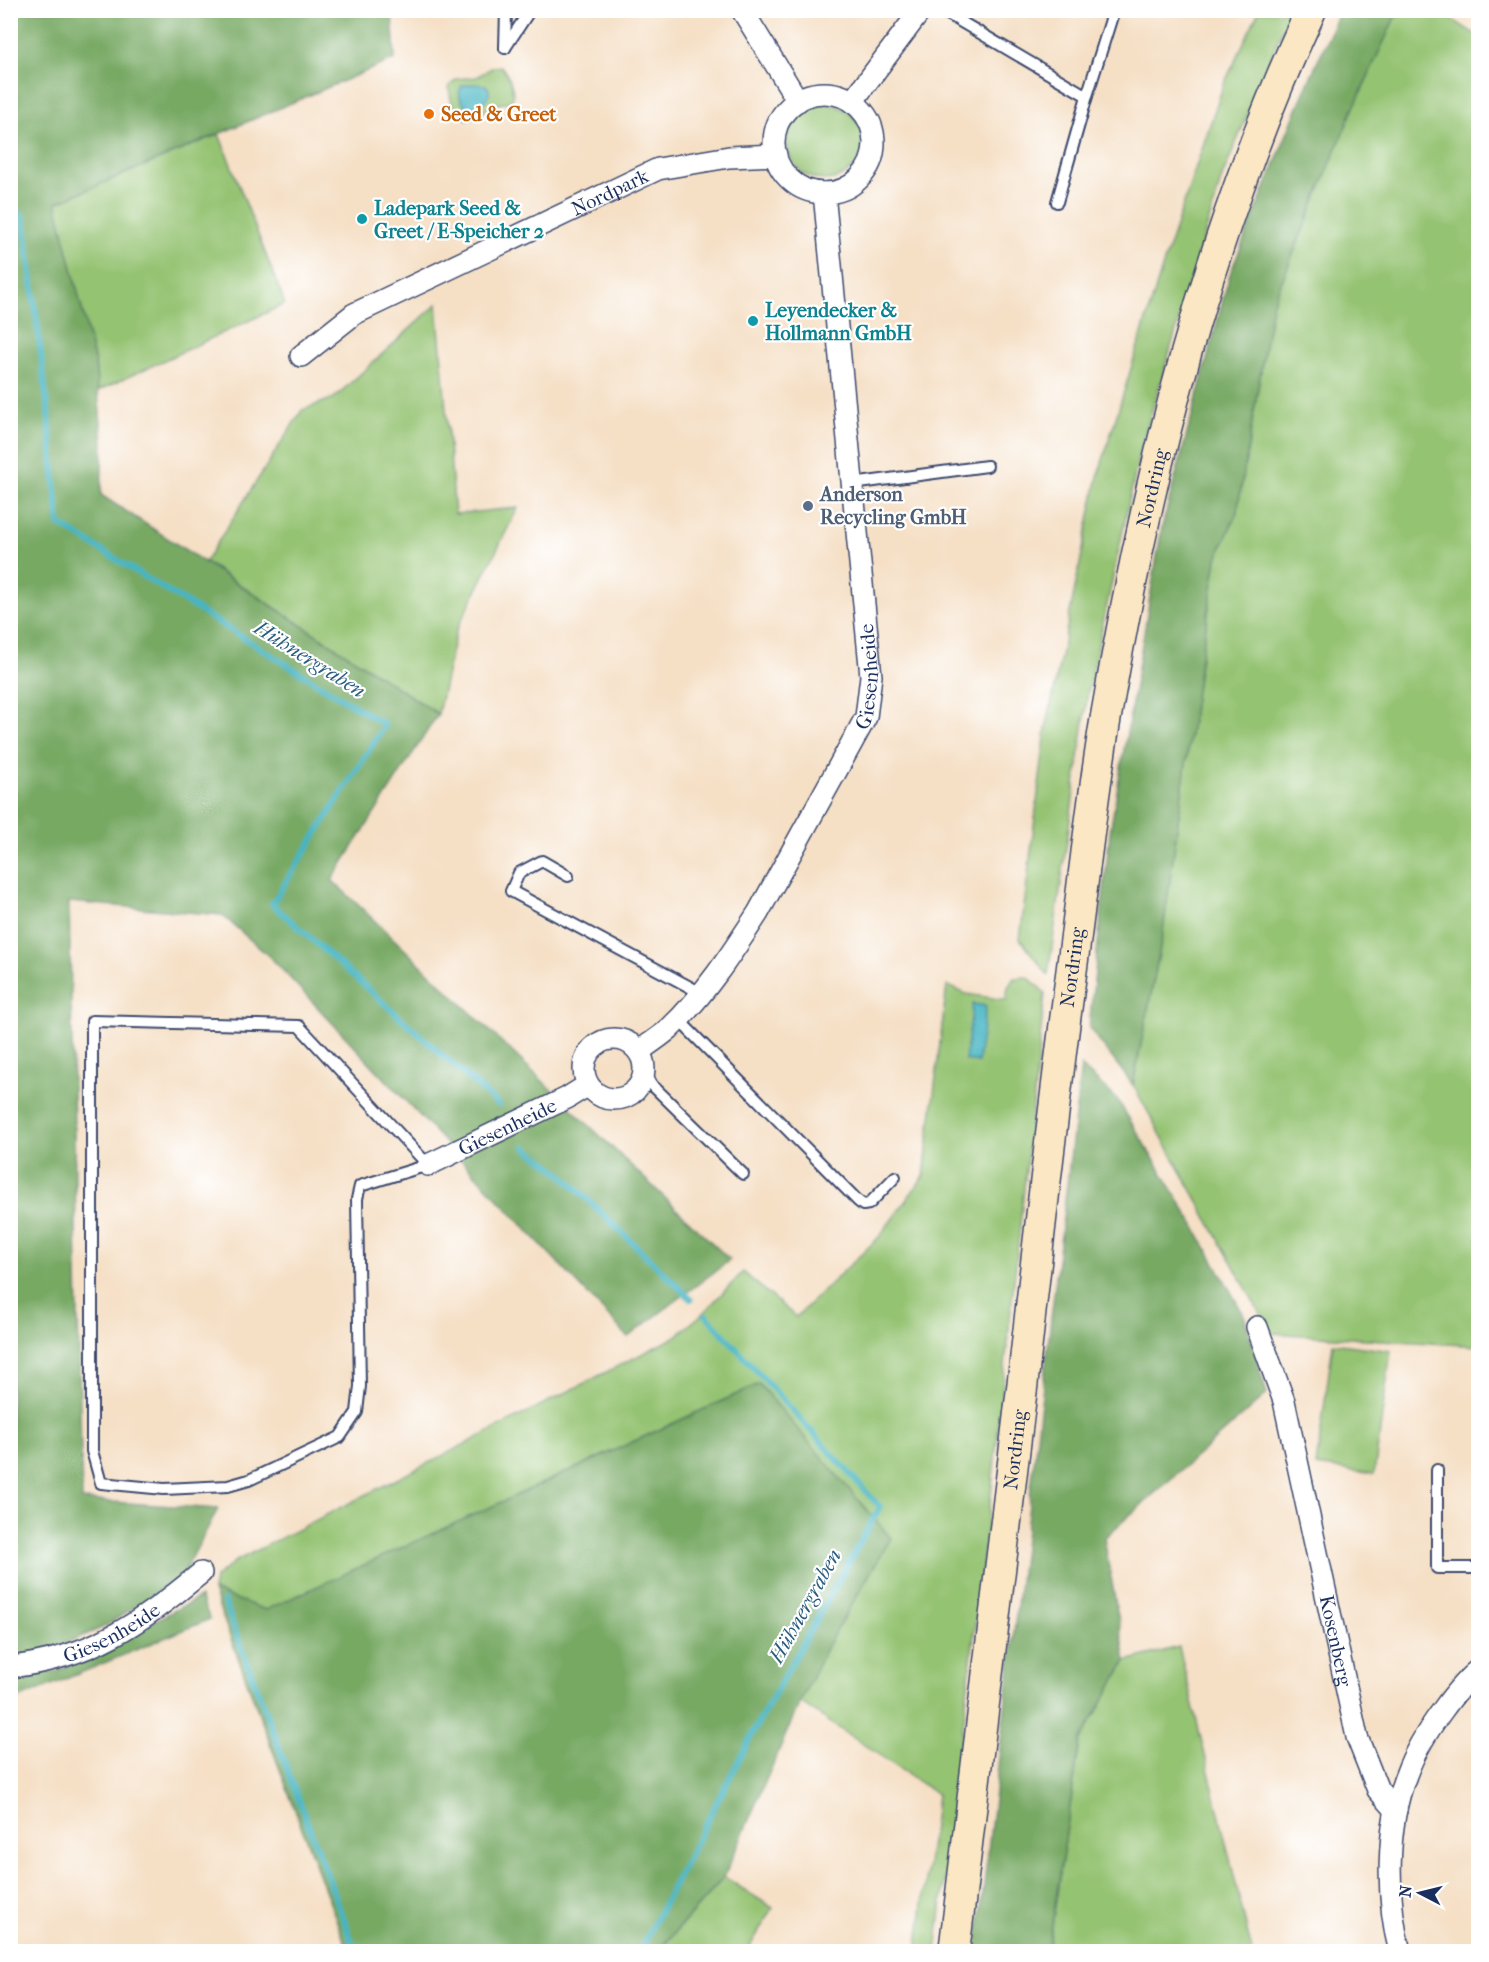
<svg xmlns="http://www.w3.org/2000/svg" width="1489" height="1962" font-family="'IM FELL French Canon',serif">
<style>
.green{fill:#94c372;stroke:#587968;stroke-width:1.5}
.forest{fill:#77a964;stroke:#496c61;stroke-width:1.5}
.water{fill:#47b5c3;stroke:#317290;stroke-width:1.5}
.lines{fill:none;stroke-linecap:round;stroke-linejoin:round}
.stream{stroke:#47b5c3;stroke-width:6}
.service-casing{stroke:#3c496d;stroke-width:14}
.minor-casing{stroke:#3c496d;stroke-width:24}
.secondary-casing{stroke:#3c496d;stroke-width:33}
.service{stroke:#fff;stroke-width:10}
.minor{stroke:#fff;stroke-width:21}
.secondary{stroke:#fbe7c3;stroke-width:30}
.food-dot{fill:#e8710a;stroke:#fff;stroke-width:2}
.culture-dot{fill:#0f9aa8;stroke:#fff;stroke-width:2}
.service-dot{fill:#5c6f8a;stroke:#fff;stroke-width:2}
.labels{text-anchor:middle;stroke-width:4.5;stroke-linejoin:round;paint-order:stroke}
.food-label{font-size:20px;font-weight:bold;fill:#c56008;stroke:#fff;text-anchor:start}
.street-label{font-size:20px;fill:#1b2f5e;stroke:#fff}
.culture-label{font-size:20px;font-weight:bold;fill:#0d838f;stroke:#fff;text-anchor:start}
.service-label{font-size:20px;font-weight:bold;fill:#4e5e75;stroke:#fff;text-anchor:start}
.water-label{font-size:21px;font-style:italic;fill:#2a5e81;stroke:#fff}
</style>
<rect width="100%" height="100%" fill="#fff"/>
<filter id="ink" filterUnits="userSpaceOnUse"><feTurbulence type="fractalNoise" baseFrequency=".0167" numOctaves="2"/><feDisplacementMap in="SourceGraphic" scale="12" xChannelSelector="R" yChannelSelector="G"/><feConvolveMatrix kernelMatrix="1 2 1 2 8 2 1 2 1" color-interpolation-filters="sRGB"/></filter>
<filter id="wash" filterUnits="userSpaceOnUse"><feTurbulence type="fractalNoise" baseFrequency=".008" numOctaves="4" result="noise"/><feDisplacementMap in="SourceGraphic" scale="24" xChannelSelector="R" yChannelSelector="G"/><feGaussianBlur stdDeviation="1.35" result="paint"/><feColorMatrix in="noise" values="0 0 0 0 0 0 0 0 0 0 0 0 0 0 0 0 0 1.4 0 .05"/><feComposite in="paint" operator="in"/></filter>
<g filter="url(#wash)">
<rect width="100%" height="100%" fill="#f5dfc5"/>
<g class="green">
<path d="M 1259,11 L 1290,11 L 1222,177 L 1140,451 L 1088,693 L 1048,975 L 1020,939 L 1046,729 L 1098,476 L 1163,265 L 1223,86 Z"/>
<path d="M 1409,11 L 1439,11 L 1478,36 L 1478,1346 L 1271,1333 L 1133,1085 L 1162,938 L 1199,669 L 1217,558 L 1237,512 L 1272,305 L 1350,116 L 1395,17 Z"/>
<path d="M 501,66 C 509,77 515,87 512,101 L 491,106 L 478,116 L 467,119 C 453,113 450,100 449,86 L 457,79 L 477,77 L 493,67 Z"/>
<circle cx="825" cy="142" r="38"/>
<path d="M 219,134 L 285,304 L 98,391 L 95,363 L 56,203 Z"/>
<path d="M 437,304 L 455,514 L 518,508 L 456,631 L 438,714 L 205,562 L 302,410 L 334,398 Z"/>
<path d="M 1028,977 L 1045,993 L 992,1486 L 936,1951 L 917,1951 L 937,1794 L 800,1702 L 827,1646 L 759,1384 L 266,1610 L 213,1591 L 215,1578 L 234,1562 L 675,1337 L 701,1315 L 743,1272 L 796,1317 L 879,1237 L 924,1176 L 947,985 L 966,994 L 1006,1000 L 1008,987 L 1014,978 Z"/>
<path d="M 1333,1343 L 1391,1351 L 1374,1474 L 1316,1466 Z"/>
<path d="M 1179,1647 L 1252,1951 L 1048,1952 L 1080,1741 L 1126,1661 Z"/>
<path d="M 724,1877 L 773,1908 L 747,1951 L 658,1952 Z"/>
</g>
<g class="forest">
<path d="M 11,11 L 392,11 L 395,59 L 56,203 L 95,363 L 103,443 L 101,495 L 438,714 L 332,880 L 730,1260 L 628,1337 L 272,959 L 222,915 L 69,902 L 82,1500 L 218,1509 L 182,1576 L 104,1627 L 61,1645 L 13,1659 L 11,1659 Z"/>
<path d="M 1340,11 L 1409,11 L 1395,17 L 1350,116 L 1272,305 L 1237,512 L 1217,558 L 1199,669 L 1162,938 L 1133,1085 L 1089,1028 L 1110,832 L 1162,527 L 1230,274 L 1304,92 Z"/>
<path d="M 1081,1066 L 1117,1099 L 1188,1215 L 1244,1315 L 1267,1394 L 1104,1538 L 1126,1661 L 1080,1741 L 1048,1951 L 976,1952 Z"/>
<path d="M 759,1384 L 891,1538 L 827,1646 L 800,1702 L 724,1877 L 658,1951 L 348,1951 L 213,1591 L 266,1610 Z"/>
<path d="M 200,1597 L 210,1619 L 11,1702 L 10,1673 L 58,1671 Z"/>
</g>
<g class="water">
<path d="M 473,84 L 486,85 L 489,89 L 489,95 C 484,104 476,109 466,107 C 460,101 457,93 462,86 Z"/>
<path d="M 973,1004 L 986,1006 L 978,1062 L 965,1060 Z"/>
</g>
<g class="lines">
<g class="stream">
<path d="M 10,203 L 24,218 L 48,411 L 59,524 L 385,725 L 272,904 L 499,1105"/>
<path d="M 525,1147 L 557,1170 L 691,1299"/>
<path d="M 224,1601 L 356,1952"/>
<path d="M 639,1952 L 757,1725 L 880,1507 L 706,1315"/>
</g>
</g>
</g>
<g filter="url(#ink)">
<g class="lines">
<g class="service-casing">
<g id="service">
<path d="M 941,10 L 1087,96 L 1057,202"/>
<path d="M 505,48 L 530,10"/>
<path d="M 505,48 L 506,10"/>
<path d="M 1087,96 L 1114,10"/>
<path d="M 852,484 L 987,466"/>
<path d="M 568,876 L 542,861 L 519,873 L 511,891 L 701,993"/>
<path d="M 678,1019 L 858,1201 L 863,1205 L 869,1204 L 895,1177"/>
<path d="M 92,1021 L 299,1026 L 428,1165 L 360,1186 L 357,1199 L 360,1386 L 357,1412 L 340,1437 L 249,1480 L 228,1486 L 164,1489 L 101,1483 L 92,1451 Z"/>
<path d="M 644,1070 L 652,1085 L 743,1174"/>
<path d="M 1437,1470 L 1437,1568 L 1478,1568"/>
<path d="M 829,1951 L 829,1952"/>
</g>
</g>
<g class="minor-casing">
<g id="minor">
<path d="M 742,10 L 798,101"/>
<circle cx="824" cy="143" r="50"/>
<path d="M 852,102 L 921,10"/>
<path id="s1" d="M 301,356 L 354,314 L 658,169 L 729,157 L 776,155"/>
<circle cx="614" cy="1069" r="30"/>
<path id="s2" d="M 639,1051 C 649,1044 660,1037 669,1029 C 704,996 732,953 758,913 L 866,717 L 871,676 L 824,193"/>
<path id="s3" d="M 428,1165 L 567,1098 L 588,1085"/>
<path id="s4" d="M 1257,1327 L 1284,1401 L 1357,1737 L 1378,1790 L 1396,1810"/>
<path id="s5" d="M 10,1667 C 92,1658 140,1623 201,1573"/>
<path d="M 1400,1952 C 1386,1899 1386,1826 1406,1775 C 1414,1753 1428,1730 1442,1711 C 1452,1697 1464,1681 1478,1670"/>
</g>
</g>
<g class="secondary-casing">
<g id="secondary">
<path id="s6" d="M 954,1952 C 977,1764 1000,1576 1022,1388 C 1037,1253 1052,1117 1070,982 C 1082,894 1091,804 1106,716 C 1147,477 1208,231 1311,10"/>
</g>
</g>
<use href="#service" class="service"/>
<use href="#minor" class="minor"/>
<use href="#secondary" class="secondary"/>
</g>
</g>
<circle class="food-dot" cx="429" cy="114" r="6"/>
<g class="culture-dot">
<circle cx="362" cy="219" r="6"/>
<circle cx="753" cy="321" r="6"/>
</g>
<circle class="service-dot" cx="808" cy="506" r="6"/>
<g class="labels">
<g class="food-label">
<text x="441" y="121">Seed &amp; Greet</text>
</g>
<g class="street-label">
<text dy="7" stroke="none"><textPath href="#s1" startOffset="351">Nordpark</textPath></text>
<text dy="7" stroke="none"><textPath href="#s6" startOffset="1478">Nordring</textPath></text>
<text dy="7" stroke="none"><textPath href="#s2" startOffset="448">Giesenheide</textPath></text>
<text dy="7" stroke="none"><textPath href="#s6" startOffset="992">Nordring</textPath></text>
<text dy="7" stroke="none"><textPath href="#s3" startOffset="88">Giesenheide</textPath></text>
<text dy="7" stroke="none"><textPath href="#s6" startOffset="506">Nordring</textPath></text>
<text dy="7" stroke="none"><textPath href="#s5" startOffset="108">Giesenheide</textPath></text>
<text dy="7" stroke="none"><textPath href="#s4" startOffset="324">Kosenberg</textPath></text>
</g>
<g class="culture-label">
<text x="374" y="215">Ladepark Seed &amp;<tspan x="374" dy="23">Greet / E-Speicher 2</tspan></text>
<text x="765" y="317">Leyendecker &amp;<tspan x="765" dy="23">Hollmann GmbH</tspan></text>
</g>
<g class="service-label">
<text x="820" y="501">Anderson<tspan x="820" dy="23">Recycling GmbH</tspan></text>
</g>
<g class="water-label">
<text transform="translate(310 659) rotate(32)" y="7">Hühnergraben</text>
<text transform="translate(805 1606) rotate(-61)" y="7">Hühnergraben</text>
</g>
</g>
<rect width="1489" height="1962" fill="none" stroke="#fff" stroke-width="36"/>
<g transform="translate(1420 1893) rotate(277)" stroke="#ffffff" stroke-width="4.5" paint-order="stroke">
<path d="M0-4.5L10 22L0 15L-10 22Z" fill="#1b2f5e"/>
<text y="-9" font-size="16" font-weight="bold" text-anchor="middle" fill="#1b2f5e">N</text>
</g>
</svg>
